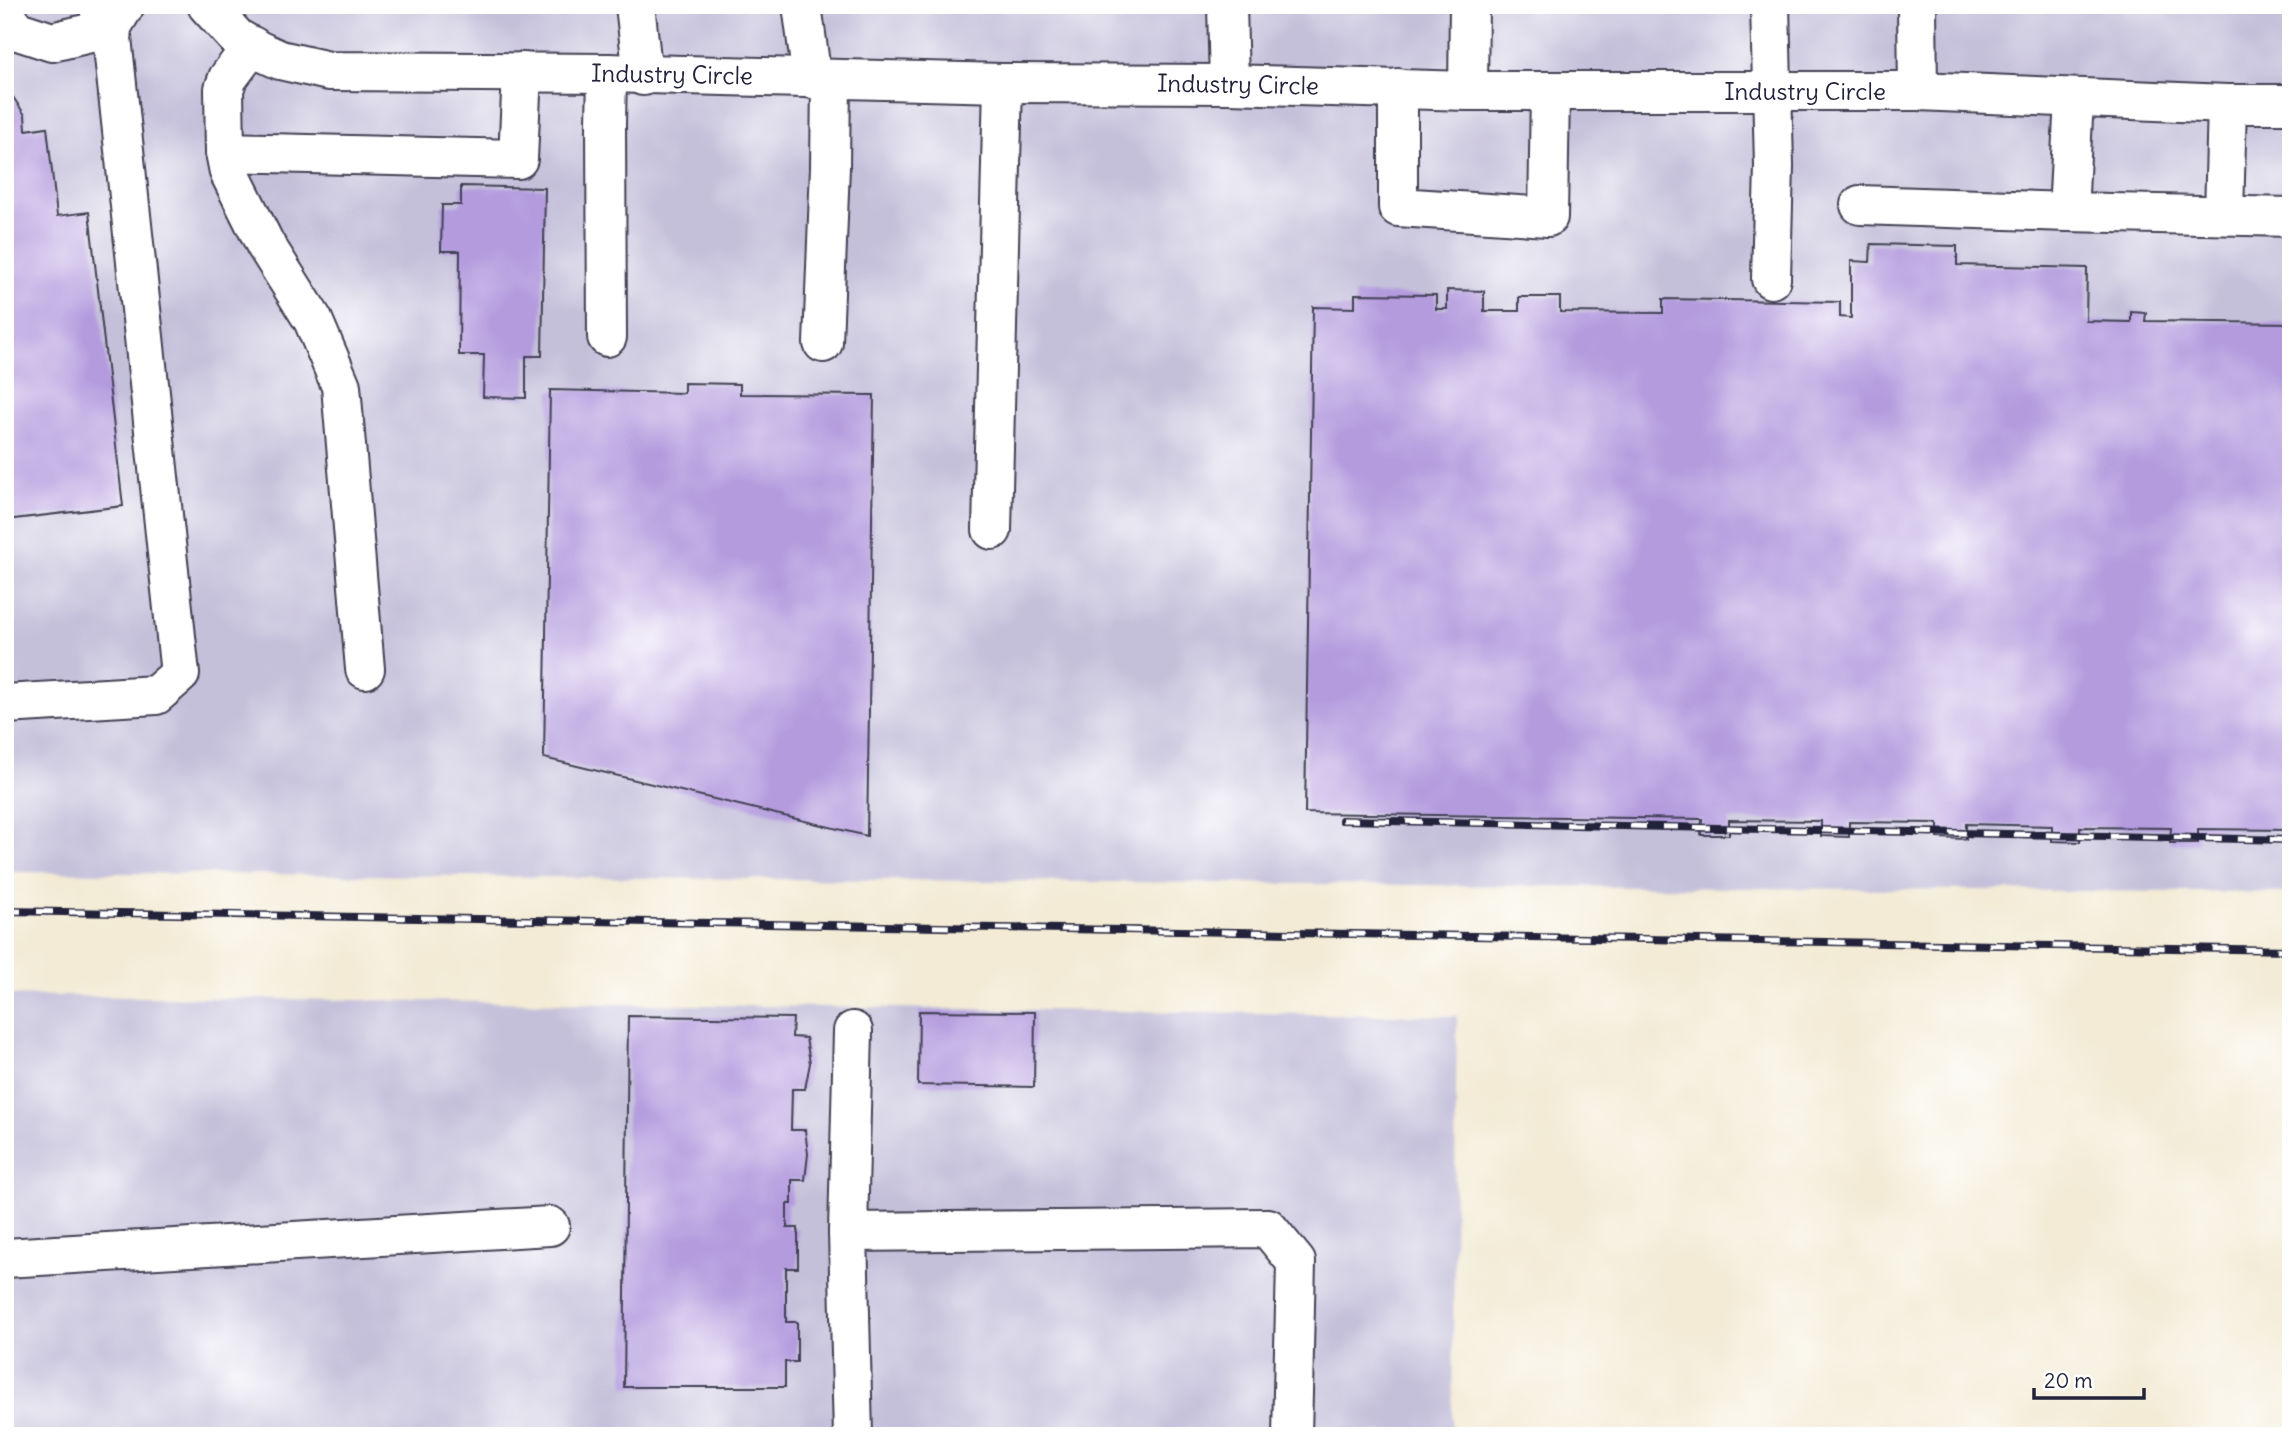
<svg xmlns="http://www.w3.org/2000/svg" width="2296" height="1441" font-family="Delius,sans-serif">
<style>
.industrial{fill:#c5c0da}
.building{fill:#b49bde}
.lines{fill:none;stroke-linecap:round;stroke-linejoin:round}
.minor-casing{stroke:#414052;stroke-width:42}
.minor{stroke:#fff;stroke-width:38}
.rail-casing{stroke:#22223b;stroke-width:8}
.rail{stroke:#fff;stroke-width:5;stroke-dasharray:16;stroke-linecap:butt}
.labels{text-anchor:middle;stroke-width:7;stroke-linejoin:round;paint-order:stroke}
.street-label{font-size:24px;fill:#22223b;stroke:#fff}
</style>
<rect width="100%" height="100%" fill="#fff"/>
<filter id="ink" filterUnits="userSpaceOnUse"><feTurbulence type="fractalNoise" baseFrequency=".0143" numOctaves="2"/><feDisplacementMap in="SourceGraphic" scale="14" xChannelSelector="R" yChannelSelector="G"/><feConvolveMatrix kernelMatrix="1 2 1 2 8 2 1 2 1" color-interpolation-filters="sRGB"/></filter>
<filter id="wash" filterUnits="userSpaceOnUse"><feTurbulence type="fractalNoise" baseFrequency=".00686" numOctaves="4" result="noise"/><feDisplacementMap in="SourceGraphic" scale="28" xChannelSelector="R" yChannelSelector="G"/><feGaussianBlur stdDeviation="1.57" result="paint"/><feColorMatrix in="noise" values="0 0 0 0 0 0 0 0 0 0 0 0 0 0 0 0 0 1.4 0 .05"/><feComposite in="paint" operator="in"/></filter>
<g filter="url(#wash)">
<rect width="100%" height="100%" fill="#f3ebd5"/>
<g class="industrial">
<path d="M 5,5 L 2291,5 L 2291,893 L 5,872 Z"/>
<path d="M 5,995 L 1457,1016 L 1452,1427 L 1332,1436 L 5,1436 Z"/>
</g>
<g id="blocks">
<g class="building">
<path d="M 1625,5 L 1743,5 L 1743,10 L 1625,8 Z"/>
<path d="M 5,85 L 25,115 L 26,130 L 47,127 L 57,216 L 89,212 L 123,506 L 5,520 Z"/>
<path d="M 461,186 L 545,188 L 542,356 L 526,356 L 526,398 L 483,397 L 484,355 L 459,355 L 460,251 L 441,251 L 442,205 L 461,205 Z"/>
<path d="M 1871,244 L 1957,246 L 1957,265 L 2087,268 L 2086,321 L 2131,322 L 2131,312 L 2146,313 L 2145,321 L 2291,323 L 2291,830 L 2198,829 L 2198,843 L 2170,843 L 2171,828 L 2080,827 L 2080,842 L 2052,841 L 2052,826 L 1966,824 L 1966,839 L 1938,838 L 1938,823 L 1849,822 L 1849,837 L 1821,836 L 1821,821 L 1729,820 L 1729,835 L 1701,835 L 1702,819 L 1305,813 L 1313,307 L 1355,308 L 1355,294 L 1436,295 L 1436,309 L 1447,309 L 1447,290 L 1484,291 L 1484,311 L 1519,311 L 1519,297 L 1560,297 L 1560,312 L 1663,313 L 1663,299 L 1840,302 L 1840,317 L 1851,318 L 1851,261 L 1870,262 Z"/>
<path d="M 684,383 L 740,384 L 740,394 L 874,395 L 867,836 L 544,758 L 550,390 L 684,393 Z"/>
<path d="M 919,1011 L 1035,1012 L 1034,1087 L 918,1085 Z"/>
<path d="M 628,1016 L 793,1018 L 792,1037 L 806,1038 L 810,1063 L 805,1089 L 792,1089 L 791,1130 L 805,1130 L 808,1154 L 805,1180 L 792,1180 L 792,1204 L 787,1204 L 787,1228 L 798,1228 L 798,1268 L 786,1268 L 786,1322 L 797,1322 L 797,1362 L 785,1362 L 785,1387 L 624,1387 Z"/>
</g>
</g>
</g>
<g filter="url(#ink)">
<use href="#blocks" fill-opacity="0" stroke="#414052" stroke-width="2"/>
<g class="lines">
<g class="minor-casing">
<g id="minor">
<path d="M 207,5 L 237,38 L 258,50 L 280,60 L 329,71 L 607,73 L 1003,83 L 1229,84 L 1468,91 L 1918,91 L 2227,104 L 2291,104"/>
<path d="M 635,5 L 643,76"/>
<path d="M 802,5 L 812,79"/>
<path d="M 1227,5 L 1229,84"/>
<path d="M 1770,5 L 1774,166 L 1771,279"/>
<path d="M 1917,5 L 1918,91"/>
<path d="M 5,12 L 15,30 L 52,42 L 111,28 L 98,6"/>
<path d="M 252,46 L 228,78 L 224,89 L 225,152 L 229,172 L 265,244 L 313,320 L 341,386 L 365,669"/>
<path d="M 1398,88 L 1398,207 L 1548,217 L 1550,91"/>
<path d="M 1468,91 L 1469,5"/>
<path d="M 2074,99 L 2068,212 L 2291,217"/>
<path d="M 225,152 L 518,159 L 522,72"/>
<path d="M 1860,205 L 2068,212"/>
<path d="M 2224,215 L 2227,104"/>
<path d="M 607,337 L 606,124 L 607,73"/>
<path d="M 823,343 L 830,167 L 831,79"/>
<path d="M 992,530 L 1003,83"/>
<path d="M 5,704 L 156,695 L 180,674 L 111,28 L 125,5"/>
<path d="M 853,1031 L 848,1232 L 853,1436"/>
<path d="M 848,1232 L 1268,1228 L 1296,1262 L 1292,1436"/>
<path d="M 5,1258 L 550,1226"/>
</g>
</g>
<use href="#minor" class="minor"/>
<g class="rail-casing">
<g id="rail">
<path d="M 1342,820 L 2291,840"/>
<path d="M 5,911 L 2291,950"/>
</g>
</g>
<use href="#rail" class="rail"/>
</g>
</g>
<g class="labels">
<g class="street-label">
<text transform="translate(672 75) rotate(1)" y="8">Industry Circle</text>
<text transform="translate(1238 85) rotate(1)" y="8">Industry Circle</text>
<text x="1805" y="100">Industry Circle</text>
</g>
</g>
<rect width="2296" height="1441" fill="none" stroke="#fff" stroke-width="28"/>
<path d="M2034 1388v10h110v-10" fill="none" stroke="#22223b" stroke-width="3.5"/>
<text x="2044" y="1388" font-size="21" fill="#22223b" stroke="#ffffff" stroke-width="5" paint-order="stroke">20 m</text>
</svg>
